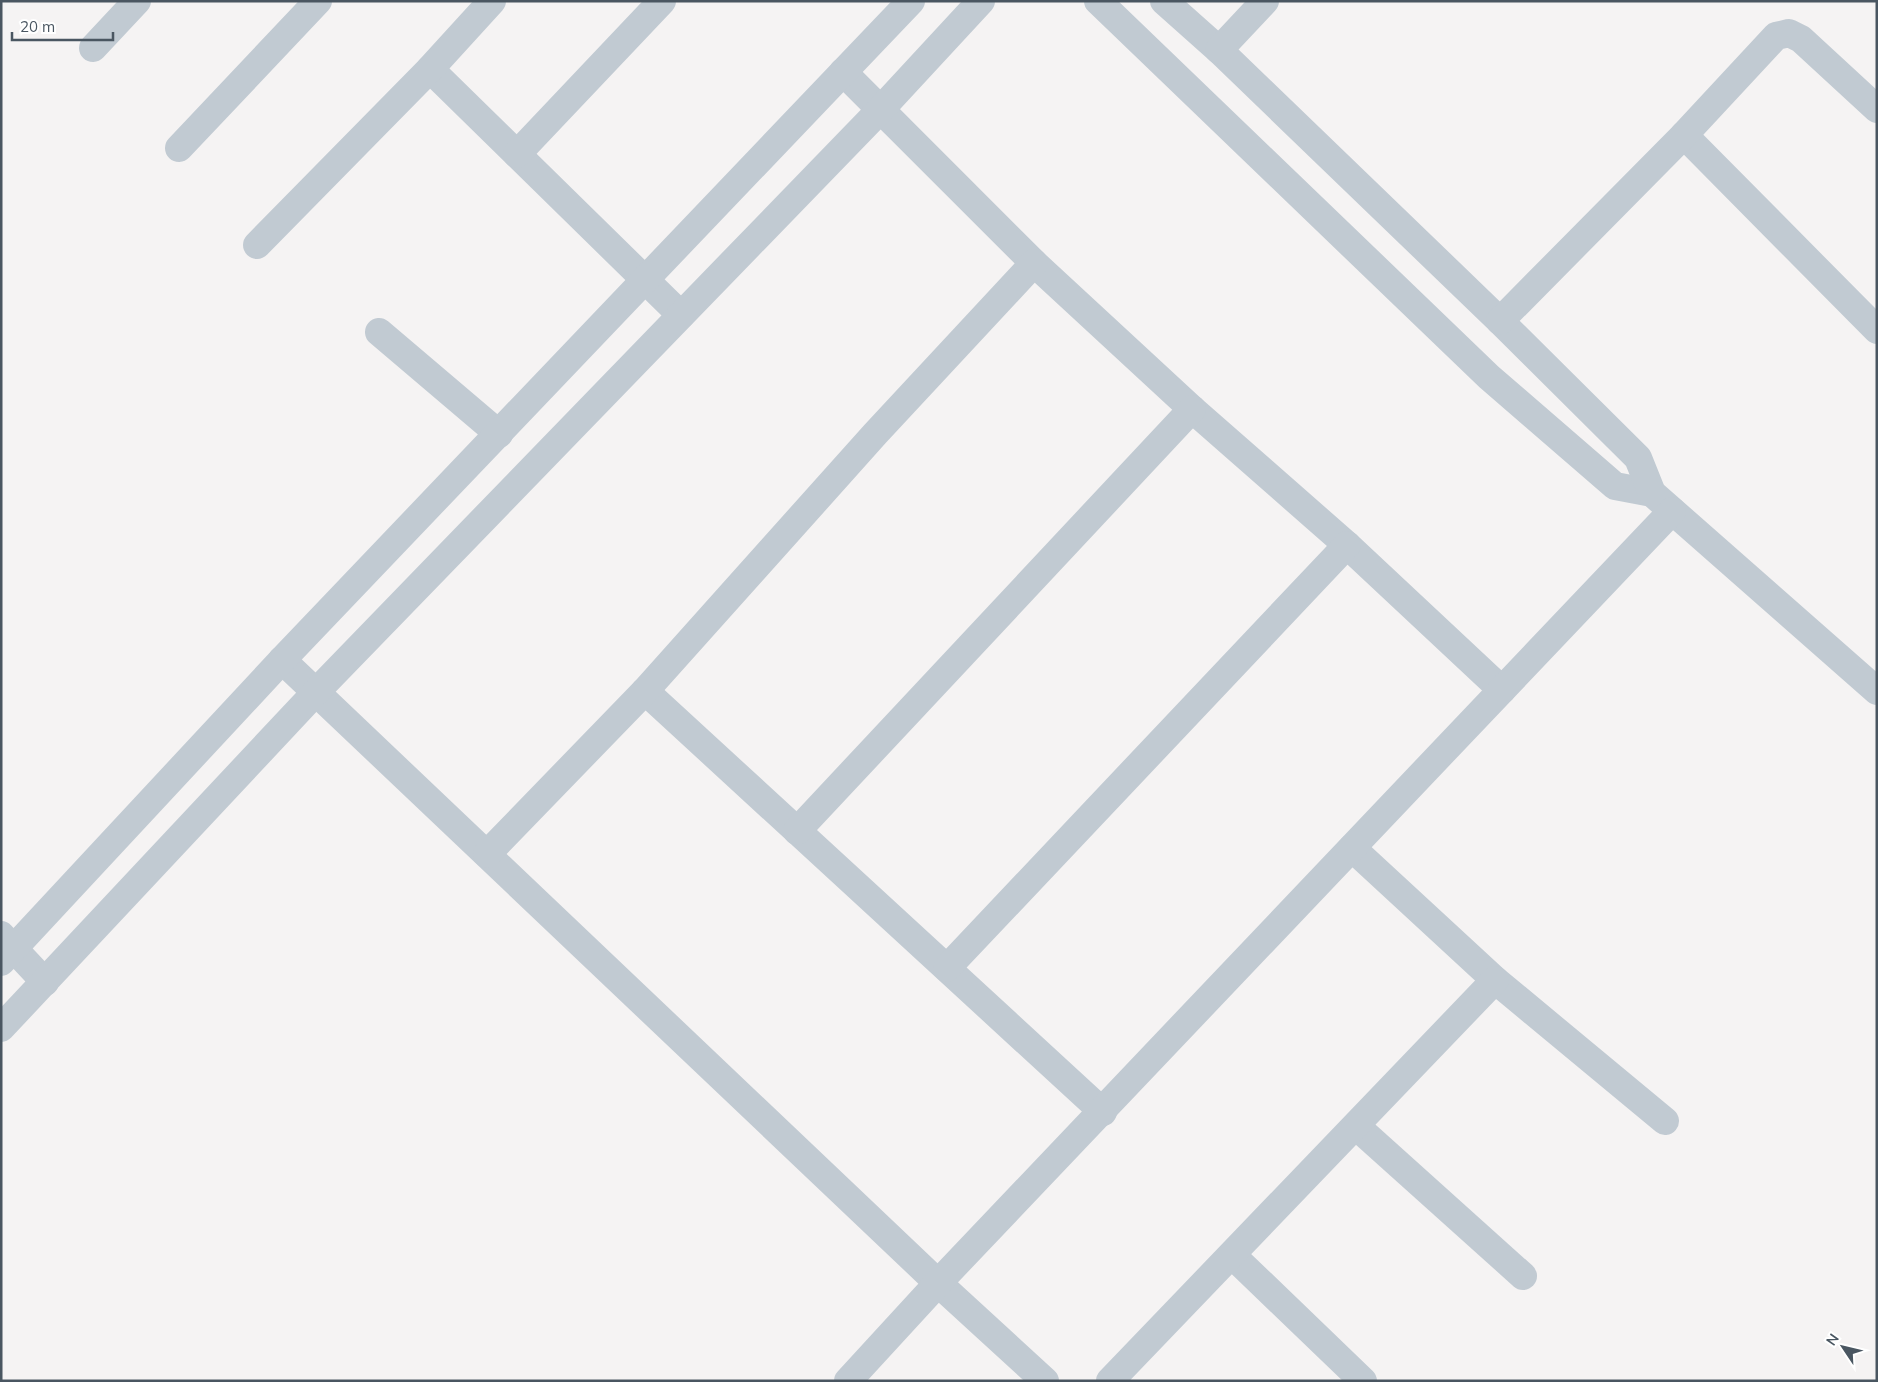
<svg xmlns="http://www.w3.org/2000/svg" width="1878" height="1382" font-family="Mulish,sans-serif">
<style>
.lines{fill:none;stroke-linecap:round;stroke-linejoin:round}
.minor{stroke:#c1cad2;stroke-width:28}
</style>
<rect width="100%" height="100%" fill="#f5f3f3"/>
<g class="lines">
<g class="minor">
<path d="M 1098,1 L 1489,377 L 1615,486 L 1652,493"/>
<path d="M 1164,1 L 1219,50 L 1500,321 L 1638,458 L 1652,493 L 1877,691"/>
<path d="M 93,48 L 137,1"/>
<path d="M 1219,50 L 1265,1"/>
<path d="M 430,69 L 681,315"/>
<path d="M 843,72 L 1034,263 L 1192,409 L 1347,545 L 1502,690"/>
<path d="M 1684,135 L 1877,330"/>
<path d="M 179,148 L 318,1"/>
<path d="M 517,154 L 662,1"/>
<path d="M 257,245 L 430,69 L 492,1"/>
<path d="M 1500,321 L 1684,135 L 1776,36 L 1789,33 L 1801,39 L 1877,109"/>
<path d="M 379,332 L 499,434"/>
<path d="M 282,660 L 938,1283 L 1045,1381"/>
<path d="M 645,691 L 1103,1112"/>
<path d="M 797,831 L 1192,409"/>
<path d="M 1352,848 L 1495,980 L 1665,1121"/>
<path d="M 487,854 L 645,691 L 875,434 L 1034,263"/>
<path d="M 1,935 L 45,982"/>
<path d="M 1,962 L 282,660 L 911,1"/>
<path d="M 947,968 L 1347,545"/>
<path d="M 1,1028 L 315,693 L 882,108 L 981,1"/>
<path d="M 1356,1126 L 1523,1276"/>
<path d="M 1232,1255 L 1363,1381"/>
<path d="M 848,1381 L 938,1283 L 1672,511"/>
<path d="M 1110,1381 L 1495,980"/>
</g>
</g>
<rect width="1878" height="1382" fill="none" stroke="#4a5661" stroke-width="5"/>
<g transform="translate(1843 1347) rotate(305)" stroke="#ffffff" stroke-width="4" paint-order="stroke">
<path d="M0-4L9 19L0 12L-9 19Z" fill="#4a5661"/>
<text y="-8" font-size="14" font-weight="bold" text-anchor="middle" fill="#4a5661">N</text>
</g>
<path d="M12 32v8h101v-8" fill="none" stroke="#4a5661" stroke-width="2.5"/>
<text x="20" y="32" font-size="15" fill="#4a5661" stroke="#ffffff" stroke-width="4" paint-order="stroke">20 m</text>
</svg>
